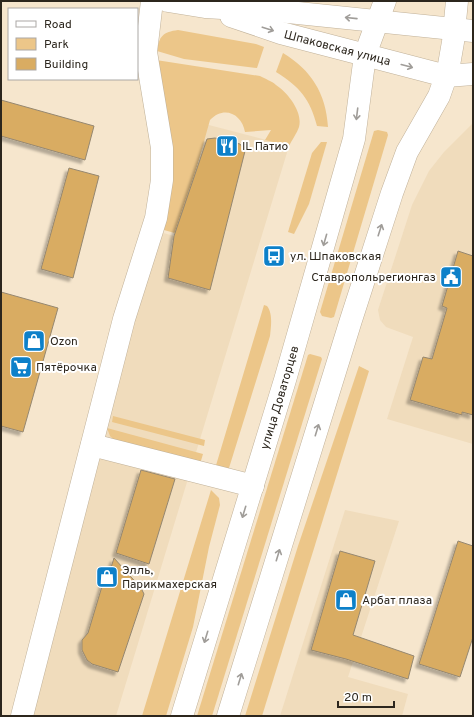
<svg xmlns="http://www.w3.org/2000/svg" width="474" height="717" font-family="Overpass,sans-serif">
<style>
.built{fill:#f0dcbc}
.green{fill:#ecc689}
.building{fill:#d9ac62;stroke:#958770;filter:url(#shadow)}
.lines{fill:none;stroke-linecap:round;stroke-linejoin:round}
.minor-casing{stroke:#c0b199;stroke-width:23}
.major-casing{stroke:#c0b199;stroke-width:23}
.minor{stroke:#fff;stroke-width:22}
.major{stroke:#fff;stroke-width:22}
.oneway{stroke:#a09d99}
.labels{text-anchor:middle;stroke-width:4;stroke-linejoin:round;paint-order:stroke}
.street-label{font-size:12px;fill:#2c261d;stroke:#fff}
.poi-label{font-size:12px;fill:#2c261d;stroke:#fff;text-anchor:start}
</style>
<defs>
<filter id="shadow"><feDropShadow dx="-3.5" dy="3.5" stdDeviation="1" flood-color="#0004"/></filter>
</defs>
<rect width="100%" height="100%" fill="#f6e6cd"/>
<g class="built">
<path d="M 473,123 L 473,444 L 387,419 L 413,337 L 386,327 L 380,320 L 378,310 L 412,205 L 429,171 L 444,152 Z"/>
<path d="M 205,124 L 289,146 L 116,716 L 23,716 L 160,232 L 174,236 Z"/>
<path d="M 345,510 L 399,521 L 348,677 L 408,694 L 402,716 L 280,716 Z"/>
</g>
<g class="green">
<path d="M 178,30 L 256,44 L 264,47 L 257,68 L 184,59 L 157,51 C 159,36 163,32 178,30 Z"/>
<path d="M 283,53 C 311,70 326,93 328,127 L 317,126 C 310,99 300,87 276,72 Z"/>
<path d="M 156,60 L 260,76 C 265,79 272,81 276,85 C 288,93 303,112 299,127 C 297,133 292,140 289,146 L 265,140 L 271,130 L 245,132 C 242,114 224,105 210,120 L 178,234 L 164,230 L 172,151 Z"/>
<path d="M 378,130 L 387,132 L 388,135 L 334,317 L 331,318 L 322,316 L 320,312 L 374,131 Z"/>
<path d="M 321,142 L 327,142 L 309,204 L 294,234 L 288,232 L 312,153 Z"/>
<path d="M 264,305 L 267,306 C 273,313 271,327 270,336 L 229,468 L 226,470 L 214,472 Z"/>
<path d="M 310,354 L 321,357 L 322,359 L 212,716 L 197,716 L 308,355 Z"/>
<path d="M 359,366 L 369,371 L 262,716 L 245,716 L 298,546 Z"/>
<path d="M 113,416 L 205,440 L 204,446 L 112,422 Z"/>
<path d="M 107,428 L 203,454 L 200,464 L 116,442 L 110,436 Z"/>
<path d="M 211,490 L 219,498 L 220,505 L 209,547 L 193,627 L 166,716 L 142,716 Z"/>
</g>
<g class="building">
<path d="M 1,100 L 94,126 L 85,160 L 1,136 Z"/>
<path d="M 215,138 L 240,144 L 245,151 L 210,290 L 168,278 L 174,236 L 207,139 Z"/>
<path d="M 69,168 L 99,176 L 73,278 L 41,269 Z"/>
<path d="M 458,251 L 473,256 L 473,415 L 462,412 L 462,415 L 410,400 L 423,357 L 432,359 L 447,308 L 442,306 Z"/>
<path d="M 1,292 L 58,308 L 23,432 L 1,426 Z"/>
<path d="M 141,470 L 175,479 L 149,564 L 116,553 Z"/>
<path d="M 458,541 L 473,546 L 473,637 L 460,677 L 419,664 Z"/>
<path d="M 340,551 L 375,561 L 353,635 L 414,656 L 408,679 L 346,659 L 311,650 Z"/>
<path d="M 114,558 L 141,588 L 144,594 L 118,672 L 92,664 L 87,660 L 82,650 L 82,640 L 88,633 L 106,573 L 109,574 Z"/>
</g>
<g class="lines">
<g class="minor-casing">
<g id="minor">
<path d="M 92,445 L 253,486"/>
<path d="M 22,716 L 124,319 L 156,218 L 162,180 L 162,148 L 146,52 L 152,1"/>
</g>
</g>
<g class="major-casing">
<g id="major">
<path d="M 168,1 L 205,7 L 288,12 L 473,31"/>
<path id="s1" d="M 231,16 L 281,33 L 446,76 L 473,74"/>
<path id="s2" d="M 182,716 L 285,380 L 354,139 L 364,63 L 369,44 L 385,1"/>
<path d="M 228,716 L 351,320 L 392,193 L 407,152 L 439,96 L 446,76 L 449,65 L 453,42 L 457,1"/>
</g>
</g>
<use href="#minor" class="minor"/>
<use href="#major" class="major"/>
</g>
<defs><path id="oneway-shaft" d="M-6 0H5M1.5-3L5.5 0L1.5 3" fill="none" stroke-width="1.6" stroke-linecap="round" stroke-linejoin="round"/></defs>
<g class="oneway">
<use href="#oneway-shaft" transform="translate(351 18) rotate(-174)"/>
<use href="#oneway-shaft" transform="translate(268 29) rotate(18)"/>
<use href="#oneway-shaft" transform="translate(407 66) rotate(15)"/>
<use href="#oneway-shaft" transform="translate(357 114) rotate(97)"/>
<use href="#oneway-shaft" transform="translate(380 230) rotate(-72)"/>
<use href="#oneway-shaft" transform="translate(325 240) rotate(106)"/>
<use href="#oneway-shaft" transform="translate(317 430) rotate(-73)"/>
<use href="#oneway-shaft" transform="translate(244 512) rotate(107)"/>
<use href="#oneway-shaft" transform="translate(278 555) rotate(-73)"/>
<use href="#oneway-shaft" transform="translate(206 637) rotate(107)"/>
<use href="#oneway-shaft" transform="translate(240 679) rotate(-73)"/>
</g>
<defs>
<g id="restaurant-square" transform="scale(1.15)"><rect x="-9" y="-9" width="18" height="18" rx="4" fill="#0d80c9" stroke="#fff"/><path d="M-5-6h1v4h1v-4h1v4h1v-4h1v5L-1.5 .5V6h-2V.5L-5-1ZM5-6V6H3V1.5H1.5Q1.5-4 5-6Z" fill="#fff"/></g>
<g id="bus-square" transform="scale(1.15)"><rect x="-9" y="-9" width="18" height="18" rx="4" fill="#0d80c9" stroke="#fff"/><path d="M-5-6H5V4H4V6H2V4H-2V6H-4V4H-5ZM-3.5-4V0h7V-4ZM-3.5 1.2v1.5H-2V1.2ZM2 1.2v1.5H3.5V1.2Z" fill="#fff"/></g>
<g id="civic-square" transform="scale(1.15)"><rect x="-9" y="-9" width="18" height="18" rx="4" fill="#0d80c9" stroke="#fff"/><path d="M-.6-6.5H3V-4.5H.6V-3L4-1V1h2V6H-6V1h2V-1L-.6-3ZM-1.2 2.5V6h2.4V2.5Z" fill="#fff"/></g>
<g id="shop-square" transform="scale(1.15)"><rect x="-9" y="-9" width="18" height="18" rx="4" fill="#0d80c9" stroke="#fff"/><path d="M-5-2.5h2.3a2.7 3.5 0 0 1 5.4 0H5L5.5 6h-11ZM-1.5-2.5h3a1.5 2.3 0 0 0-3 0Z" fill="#fff"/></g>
<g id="supermarket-square" transform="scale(1.15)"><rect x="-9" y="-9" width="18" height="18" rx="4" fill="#0d80c9" stroke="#fff"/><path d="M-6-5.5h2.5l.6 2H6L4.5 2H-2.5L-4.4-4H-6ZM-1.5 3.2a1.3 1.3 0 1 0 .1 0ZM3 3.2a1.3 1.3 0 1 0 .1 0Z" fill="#fff"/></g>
</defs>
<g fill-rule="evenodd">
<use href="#restaurant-square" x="227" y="146"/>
<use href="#bus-square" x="274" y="256"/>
<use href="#civic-square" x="451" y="277"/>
<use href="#shop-square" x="34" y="341"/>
<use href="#supermarket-square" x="21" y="367"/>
<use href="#shop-square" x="107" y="577"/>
<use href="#shop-square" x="346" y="600"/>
</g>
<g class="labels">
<g class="street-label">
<text dy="4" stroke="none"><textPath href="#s1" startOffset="111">Шпаковская улица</textPath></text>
<text dy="4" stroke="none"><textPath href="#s2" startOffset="333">улица Доваторцев</textPath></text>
</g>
<g class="poi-label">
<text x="242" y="150">IL Патио</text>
<text x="290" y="260">ул. Шпаковская</text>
<text x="436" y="281" text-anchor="end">Ставропольрегионгаз</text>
<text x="50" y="345">Ozon</text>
<text x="36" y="371">Пятёрочка</text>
<text x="122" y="574">Элль,<tspan x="122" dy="14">Парикмахерская</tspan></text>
<text x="362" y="604">Арбат плаза</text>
</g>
</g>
<rect width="474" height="717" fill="none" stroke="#2c261d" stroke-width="4"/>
<rect x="8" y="8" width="130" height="72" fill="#ffffff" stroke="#aba8a5"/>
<rect x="16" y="21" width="20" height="6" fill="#ffffff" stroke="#aba8a5"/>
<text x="44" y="28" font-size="12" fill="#2c261d">Road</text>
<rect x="16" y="38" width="20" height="12" fill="#ecc689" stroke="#aba8a5"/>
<text x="44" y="48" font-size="12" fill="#2c261d">Park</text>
<rect x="16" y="58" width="20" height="12" fill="#d9ac62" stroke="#aba8a5"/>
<text x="44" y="68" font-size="12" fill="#2c261d">Building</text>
<path d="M338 701v6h56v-6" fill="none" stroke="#2c261d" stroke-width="2"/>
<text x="344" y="701" font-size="12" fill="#2c261d" stroke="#ffffff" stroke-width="3" paint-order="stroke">20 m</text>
</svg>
